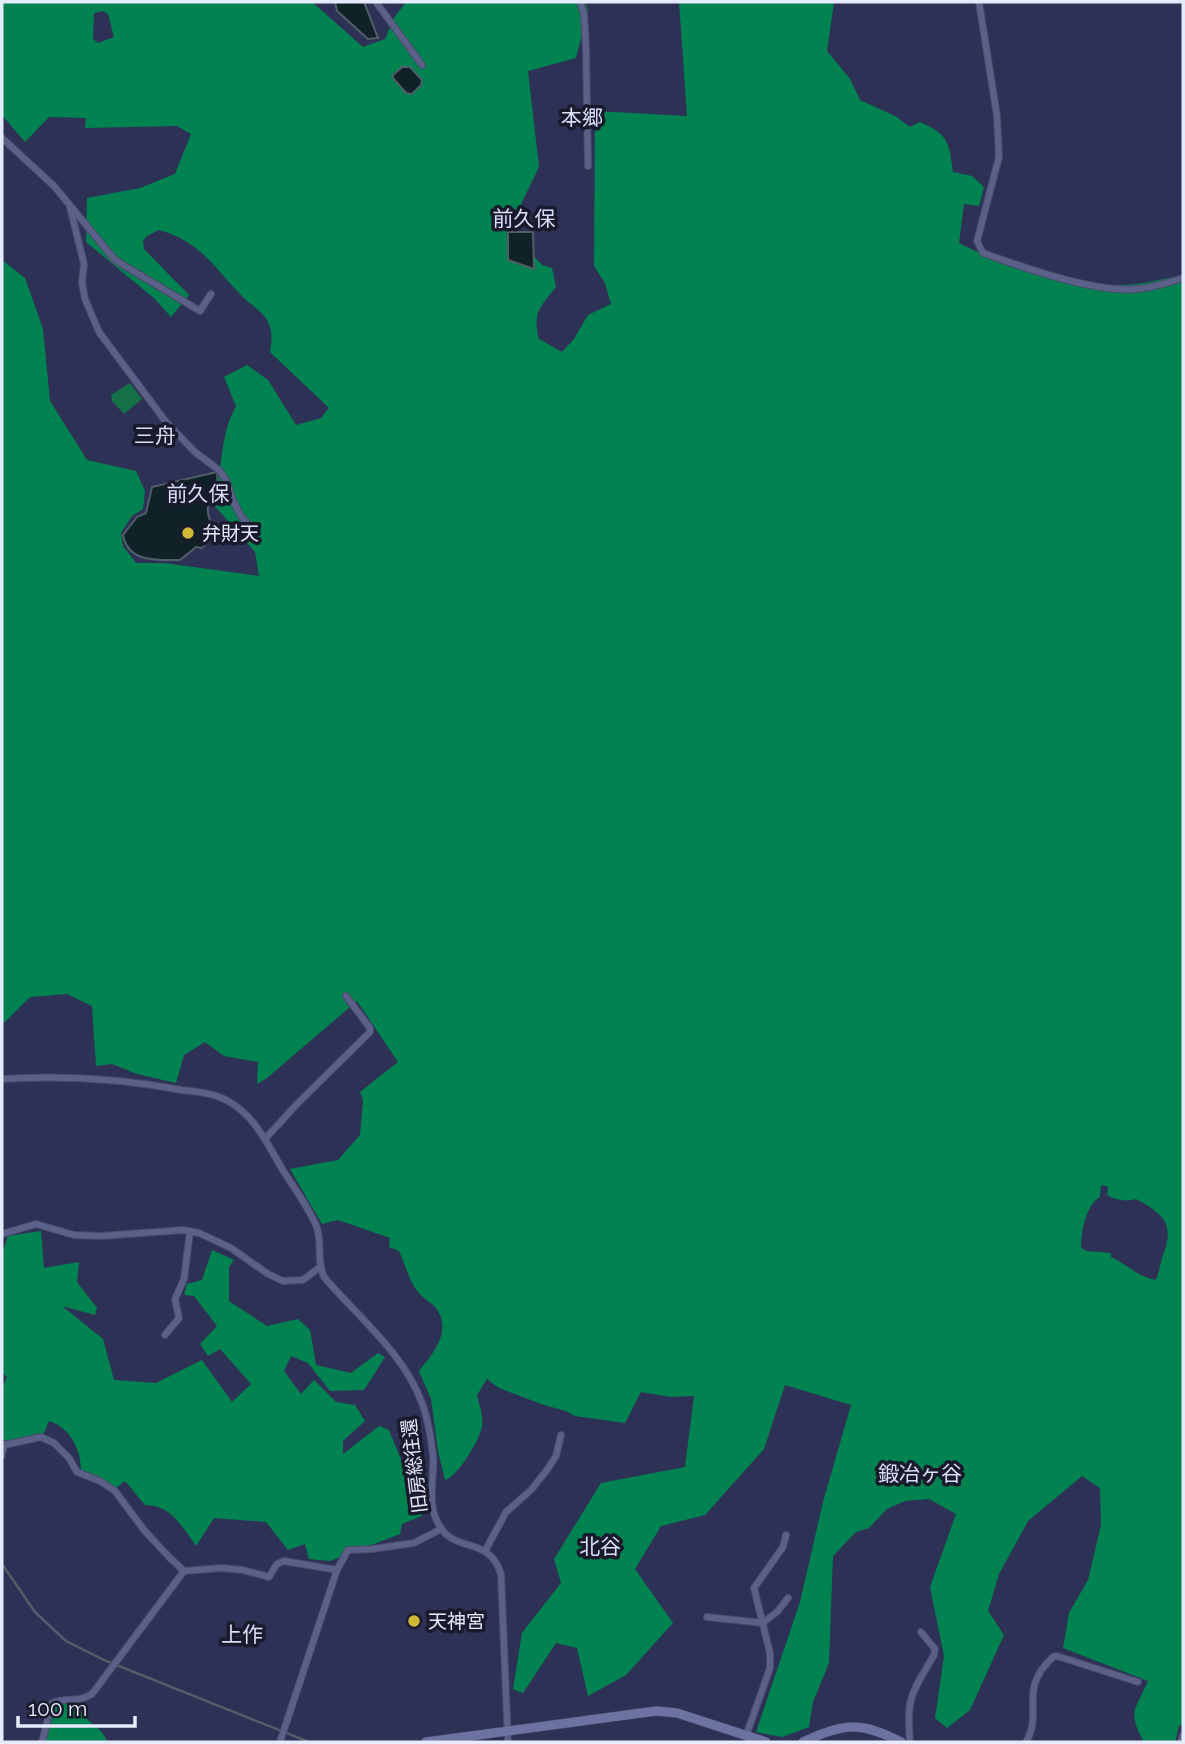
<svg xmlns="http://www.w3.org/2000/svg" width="1185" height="1744" font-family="Raleway,'Noto Sans JP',sans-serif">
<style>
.green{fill:#137047}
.forest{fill:#008350;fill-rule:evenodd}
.water{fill:#102227;stroke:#505e67;stroke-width:2}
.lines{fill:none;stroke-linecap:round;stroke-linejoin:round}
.stream{stroke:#505e67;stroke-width:2.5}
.street-casing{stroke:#494a69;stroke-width:8}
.secondary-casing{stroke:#494a69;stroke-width:10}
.street{stroke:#5a6088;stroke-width:6}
.secondary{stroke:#6c73a1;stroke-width:9}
.poi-dot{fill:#d0b736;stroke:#191b2c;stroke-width:2.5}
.labels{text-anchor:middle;stroke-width:7;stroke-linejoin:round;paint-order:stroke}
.poi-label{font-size:19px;fill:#e6eafd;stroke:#191b2c;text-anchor:start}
.street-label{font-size:19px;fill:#e6eafd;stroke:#191b2c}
.neighbourhood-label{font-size:21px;fill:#d9defa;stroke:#191b2c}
</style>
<rect width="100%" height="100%" fill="#2e3156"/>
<path class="green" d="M 130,383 L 142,399 L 124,414 L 112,401 L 111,395 Z"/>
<g class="forest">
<path d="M 2,2 L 312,2 L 363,47 L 385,39 L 394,18 L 406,2 L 585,2 L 588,10 L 576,58 L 528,71 L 539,167 L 509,229 L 542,265 L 552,268 L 556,287 C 540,307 532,313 539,339 L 562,352 L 574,339 L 588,315 L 611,304 L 605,283 L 594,266 L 595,111 L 687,116 L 679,2 L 834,2 L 827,51 L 850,79 L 860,100 L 895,116 L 910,127 L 920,122 C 949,135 949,142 953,172 L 972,176 L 984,187 L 979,206 L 964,204 L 959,243 C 1014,271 1075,290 1137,284 C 1151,282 1166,278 1180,276 L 1183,281 L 1183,1724 L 1179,1726 L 1175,1742 L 1144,1742 C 1127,1711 1135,1711 1148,1681 L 1063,1648 L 1069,1613 L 1088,1580 L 1101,1525 L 1100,1488 L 1082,1476 L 1028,1521 L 999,1574 L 988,1611 L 1004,1635 L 970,1710 L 947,1728 L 935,1718 L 944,1656 L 930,1587 L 956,1514 L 929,1499 L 905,1501 L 887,1509 L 869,1528 L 856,1532 L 833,1556 L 829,1663 L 813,1702 L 809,1727 L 782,1737 L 756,1732 L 800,1602 L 823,1502 L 851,1405 L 785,1385 L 764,1449 L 705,1515 L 661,1526 L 635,1569 L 673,1623 L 626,1675 L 588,1696 L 577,1648 L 556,1643 L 523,1693 L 513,1689 L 522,1633 L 561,1583 L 554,1559 L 601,1483 L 685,1467 L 694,1396 L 671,1397 L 641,1392 L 625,1423 L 575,1416 L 566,1411 L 544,1405 L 499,1388 L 487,1379 L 477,1395 C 479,1404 484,1418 482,1427 C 479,1441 458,1476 445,1480 L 438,1451 L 431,1399 L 419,1371 C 432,1355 451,1333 438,1311 C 434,1303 423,1299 418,1292 C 409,1281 405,1264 399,1251 L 389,1247 L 390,1238 L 338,1220 L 322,1224 L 290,1169 L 338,1160 L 360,1135 L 363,1101 L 360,1092 L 398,1062 L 357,1001 L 267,1078 L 257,1084 L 258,1062 L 224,1056 L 205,1042 L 184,1055 L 176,1083 L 137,1074 L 112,1064 L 96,1066 L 92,1006 L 67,994 L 30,997 L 2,1025 L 2,260 L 25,278 L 43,329 L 50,401 L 87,460 L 136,471 L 145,491 L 143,509 L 132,516 L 121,533 L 123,546 L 136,563 L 164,563 L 259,576 L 255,552 L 213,504 C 223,471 219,436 236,406 L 224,377 L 247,365 L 268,380 L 296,425 L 321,418 L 329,408 L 270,352 C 272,340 273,331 267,320 C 262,311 251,305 243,297 C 214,268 202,242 159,230 L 147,236 L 143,241 L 144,249 L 189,295 L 171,317 L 155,299 L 86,242 L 87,198 L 140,188 L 175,174 L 191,134 L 177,126 L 85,128 L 86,118 L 49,117 L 25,142 L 2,115 ZM 103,11 L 108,14 L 114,37 L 98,43 L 93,39 L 94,13 ZM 1103,1185 L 1108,1187 L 1107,1195 C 1115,1200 1127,1202 1136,1199 C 1166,1215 1175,1225 1162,1258 C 1160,1265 1159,1273 1156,1280 C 1138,1277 1128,1265 1111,1257 L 1111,1253 L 1086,1251 L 1081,1247 C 1081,1232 1086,1205 1100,1197 L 1101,1186 Z"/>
<path d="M 41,1231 L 44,1268 L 79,1262 L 77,1282 L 97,1308 L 95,1315 L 62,1306 L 103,1339 L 114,1380 L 156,1383 L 202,1360 L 232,1402 L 251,1384 L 220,1349 L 208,1356 L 200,1344 L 217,1326 L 194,1296 L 184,1295 L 187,1284 L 202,1280 L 212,1250 L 234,1260 L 229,1267 L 229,1301 L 267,1326 L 298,1319 L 310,1330 L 316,1365 L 351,1373 L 378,1353 L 385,1357 L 364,1390 L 330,1391 L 308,1363 L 291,1356 L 284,1371 L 301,1394 L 314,1380 L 336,1402 L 355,1405 L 365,1421 L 343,1441 L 343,1454 L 379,1426 L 389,1430 L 404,1467 L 422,1490 L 422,1516 L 402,1524 L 400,1534 L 330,1561 L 309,1559 L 305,1544 L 288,1550 L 266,1522 L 214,1518 L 196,1546 C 182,1526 171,1505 145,1505 L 125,1481 L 116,1488 L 81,1471 C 81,1450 71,1428 49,1421 L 43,1435 L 5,1441 L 2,1438 L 2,1388 L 7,1377 L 2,1372 L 2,1254 L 8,1236 Z"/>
<path d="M 60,1702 L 72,1702 C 78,1707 82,1714 88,1720 C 99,1730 100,1728 108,1742 L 43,1742 L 54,1707 Z"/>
</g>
<g class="water">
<path d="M 335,2 L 364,2 L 378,38 L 368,39 L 337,11 Z"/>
<path d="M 402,67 L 410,67 L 422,80 L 421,85 L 412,94 L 406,93 L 393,78 L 393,75 Z"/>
<path d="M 508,232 L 533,232 L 534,269 L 508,260 Z"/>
<path d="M 217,472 C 221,501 195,495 216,534 L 202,548 L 196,547 L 180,560 C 158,560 128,563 123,535 L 137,517 L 146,513 L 152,487 Z"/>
</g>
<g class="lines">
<path class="stream" d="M 2,1564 L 35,1612 L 66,1641 L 104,1660 L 309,1742"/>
<g class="street-casing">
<g id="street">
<path d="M 376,2 L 422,65"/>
<path d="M 580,2 L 584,14 L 586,49 L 588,166"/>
<path d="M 979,2 L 997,116 L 999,157 L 977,241 L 983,253 C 1022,267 1095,293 1136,289 C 1152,288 1168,283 1183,278"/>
<path d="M 2,138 L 54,186 L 115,260 L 200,311 L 211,294"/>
<path d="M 70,207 L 84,264 L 82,283 L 85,299 L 99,332 L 166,422 L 195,452 L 220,471 L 226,480 L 233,501 L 241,516 L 247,523"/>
<path d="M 2,1079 C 62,1075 122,1079 182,1090 C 197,1092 214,1093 228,1101 C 257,1117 269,1148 286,1175 C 297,1192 308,1207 316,1225 C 323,1242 316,1260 324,1277 C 358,1317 403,1352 422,1403 C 428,1419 431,1438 433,1455 C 435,1480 425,1505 441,1528 C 457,1553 489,1536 501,1574 L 508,1742"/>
<path d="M 265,1139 L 297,1104 L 370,1032 L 370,1028 L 346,996"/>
<path d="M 2,1234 L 36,1224 L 74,1235 L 101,1236 L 183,1230 L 199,1233 L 231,1248 L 268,1274 L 283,1281 L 303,1280 L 320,1267"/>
<path d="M 165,1335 L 179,1318 L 175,1299 L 184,1279 L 190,1231"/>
<path d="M 2,1444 L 4,1445 L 41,1437 L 54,1443 L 69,1458 L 77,1472 L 100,1481 L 115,1491 L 144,1530 L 169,1557 L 184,1571 L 221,1568 L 243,1570 L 269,1577 L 277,1564 L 284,1561 L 337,1570"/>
<path d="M 2,1455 L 4,1445"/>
<path d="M 485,1551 L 506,1512 L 531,1490 L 547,1470 L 556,1456 L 561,1435"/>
<path d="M 707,1617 L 763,1623 L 778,1611 L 788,1598"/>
<path d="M 746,1736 L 770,1668 L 770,1653 L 754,1588 L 783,1547 L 786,1535"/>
<path d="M 42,1742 L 52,1703 C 69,1696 75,1704 92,1694 L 184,1571"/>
<path d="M 280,1742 L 337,1570 L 348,1550 L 372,1549 L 414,1543 L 441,1529"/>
<path d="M 910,1742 C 906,1696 912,1693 934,1655 L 935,1649 L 921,1632"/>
<path d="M 1026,1742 C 1044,1711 1017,1690 1053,1657 L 1057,1656 L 1138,1682"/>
<path d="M 1181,1742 L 1183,1735"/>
</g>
</g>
<g class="secondary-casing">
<g id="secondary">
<path d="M 426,1742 L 656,1711 L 677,1713 L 766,1742"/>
<path d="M 803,1742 C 845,1723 860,1721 901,1742"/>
</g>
</g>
<use href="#street" class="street"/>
<use href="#secondary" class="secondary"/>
</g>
<g class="poi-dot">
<circle cx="188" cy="533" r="7"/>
<circle cx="414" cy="1621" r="7"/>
</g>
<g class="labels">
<g class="poi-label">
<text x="202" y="540">弁財天</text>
<text x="428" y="1628">天神宮</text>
</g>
<g class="street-label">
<text transform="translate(414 1466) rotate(-97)" y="7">旧房総往還</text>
</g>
<g class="neighbourhood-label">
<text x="582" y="125">本郷</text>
<text x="524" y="226">前久保</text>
<text x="155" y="443">三舟</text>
<text x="198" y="501">前久保</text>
<text x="920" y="1481">鍛冶ヶ谷</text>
<text x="600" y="1554">北谷</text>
<text x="242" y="1642">上作</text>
</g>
</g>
<rect width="1185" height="1744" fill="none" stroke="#e6eafd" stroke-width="7"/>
<path d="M18 1716v10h117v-10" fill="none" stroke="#e6eafd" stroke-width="3.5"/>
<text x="28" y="1716" font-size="21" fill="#e6eafd" stroke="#191b2c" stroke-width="5" paint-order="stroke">100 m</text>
</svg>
